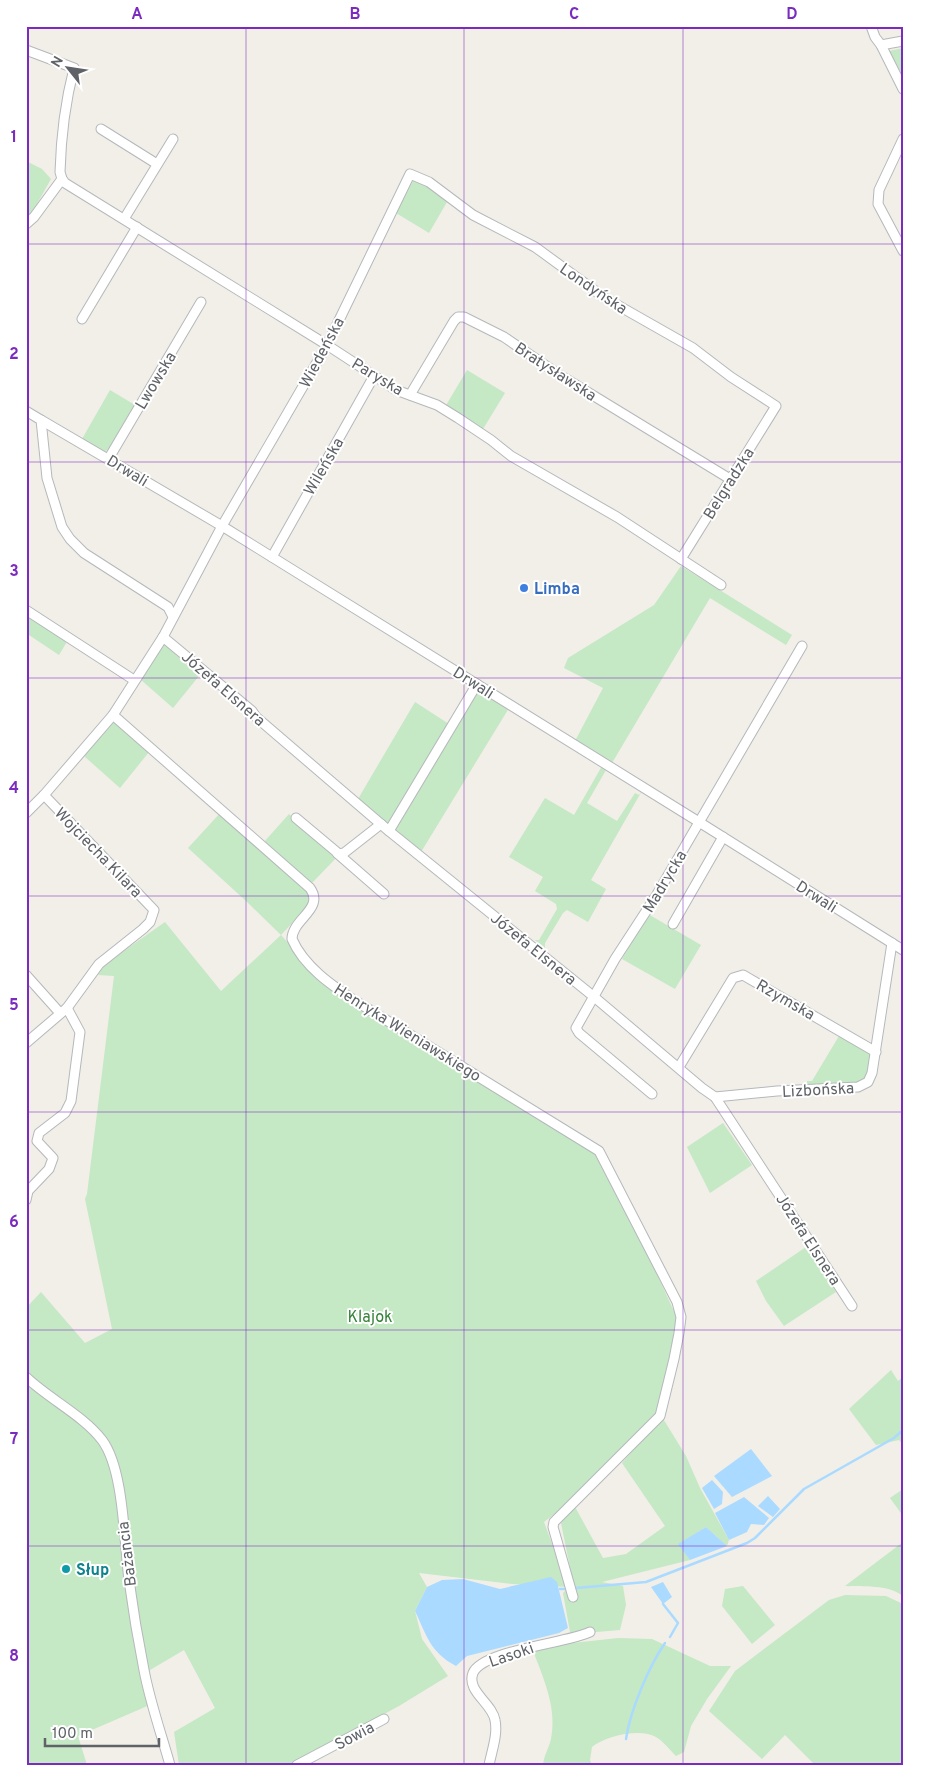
<svg xmlns="http://www.w3.org/2000/svg" width="929" height="1791" font-family="Overpass,sans-serif">
<style>
.green{fill:#c5e8c5}
.water{fill:#aadaff}
.lines{fill:none;stroke-linecap:round;stroke-linejoin:round}
.stream{stroke:#aadaff;stroke-width:2.5}
.minor-casing{stroke:#b5b8bc;stroke-width:11}
.minor{stroke:#fff;stroke-width:9}
.grid{fill:none;stroke:#7b2cbf;stroke-width:1;stroke-opacity:0.55}
.shop-dot{fill:#3f7fe0;stroke:#fff;stroke-width:2}
.culture-dot{fill:#0f9aa8;stroke:#fff;stroke-width:2}
.labels{text-anchor:middle;stroke-width:4;stroke-linejoin:round;paint-order:stroke}
.street-label{font-size:16px;fill:#5f6368;stroke:#fff}
.shop-label{font-size:16px;font-weight:bold;fill:#366cbe;stroke:#fff;text-anchor:start}
.park-label{font-size:16px;fill:#348238;stroke:#fff}
.culture-label{font-size:16px;font-weight:bold;fill:#0d838f;stroke:#fff;text-anchor:start}
.neatline{fill:none;stroke:#7b2cbf;stroke-width:2}
.grid-label{font-size:16px;text-anchor:middle;font-weight:bold;fill:#7b2cbf}
</style>
<rect width="100%" height="100%" fill="#f1efe8"/>
<g class="green">
<path d="M 903,48 L 903,76 L 889,51 Z"/>
<path d="M 26,161 L 42,169 L 51,179 L 29,218 L 26,219 Z"/>
<path d="M 415,180 L 420,181 L 445,199 L 447,202 L 429,233 L 396,213 L 413,181 Z"/>
<path d="M 467,370 L 505,393 L 483,429 L 445,407 Z"/>
<path d="M 110,390 L 135,405 L 112,445 L 105,452 L 82,439 Z"/>
<path d="M 681,566 L 792,635 L 786,645 L 710,598 L 612,763 L 575,741 L 603,688 L 564,668 L 568,658 L 654,605 Z"/>
<path d="M 26,614 L 68,640 L 59,655 L 26,633 Z"/>
<path d="M 162,642 L 199,676 L 173,708 L 140,679 Z"/>
<path d="M 478,688 L 509,708 L 421,852 L 394,828 Z"/>
<path d="M 415,702 L 449,724 L 388,825 L 358,799 Z"/>
<path d="M 114,719 L 149,752 L 120,788 L 84,756 Z"/>
<path d="M 602,766 L 606,770 L 587,803 L 617,821 L 635,793 L 639,795 L 643,789 L 591,880 L 606,889 L 588,922 L 567,910 L 563,913 L 545,943 L 545,949 L 535,940 L 539,940 L 557,909 L 556,904 L 535,891 L 543,877 L 509,857 L 545,798 L 574,815 Z"/>
<path d="M 222,811 L 307,890 L 311,896 L 311,903 L 281,935 L 327,986 L 598,1156 L 642,1242 L 678,1320 L 656,1416 L 573,1500 L 544,1522 L 568,1587 L 513,1584 L 419,1573 L 427,1587 L 415,1611 L 422,1639 L 448,1676 L 399,1706 L 290,1765 L 179,1765 L 174,1732 L 215,1708 L 184,1650 L 150,1670 L 152,1704 L 78,1736 L 87,1765 L 26,1765 L 26,1308 L 41,1292 L 85,1343 L 112,1329 L 85,1199 L 87,1194 L 114,976 L 98,975 L 105,964 L 165,922 L 221,991 L 281,935 L 246,901 L 188,848 Z"/>
<path d="M 289,814 L 337,857 L 311,884 L 264,842 Z"/>
<path d="M 648,914 L 701,945 L 675,989 L 622,959 Z"/>
<path d="M 839,1036 L 871,1054 L 869,1075 L 858,1084 L 807,1086 L 807,1081 L 812,1081 Z"/>
<path d="M 723,1123 L 752,1165 L 710,1193 L 687,1147 Z"/>
<path d="M 806,1247 L 836,1292 L 784,1326 L 766,1301 L 756,1281 Z"/>
<path d="M 891,1370 L 898,1381 L 903,1377 L 903,1445 L 899,1440 L 876,1445 L 849,1409 Z"/>
<path d="M 662,1417 L 686,1456 L 700,1488 L 729,1540 L 727,1546 L 706,1527 L 679,1544 L 690,1560 L 602,1582 L 623,1586 L 626,1605 L 620,1630 L 573,1634 L 570,1632 L 563,1593 L 573,1582 L 561,1523 L 574,1505 L 603,1558 L 626,1554 L 665,1526 L 622,1463 Z"/>
<path d="M 903,1489 L 903,1516 L 890,1498 Z"/>
<path d="M 903,1542 L 903,1596 C 888,1584 863,1587 845,1586 Z"/>
<path d="M 743,1586 L 775,1625 L 752,1644 L 722,1606 L 725,1589 Z"/>
<path d="M 845,1595 L 886,1596 L 903,1604 L 903,1765 L 815,1765 L 785,1735 L 762,1759 L 709,1711 L 735,1671 L 829,1600 Z"/>
<path d="M 618,1638 L 652,1639 L 710,1666 L 731,1666 L 707,1699 L 691,1726 L 684,1752 L 676,1756 C 670,1750 663,1741 656,1737 C 640,1728 606,1736 592,1747 L 590,1760 L 592,1765 L 543,1765 C 544,1755 549,1748 551,1739 C 557,1710 545,1682 535,1656 L 535,1652 L 545,1646 Z"/>
</g>
<g class="water">
<path d="M 751,1449 L 772,1476 L 732,1497 L 714,1476 Z"/>
<path d="M 712,1480 L 723,1492 L 722,1504 L 714,1509 L 702,1488 Z"/>
<path d="M 768,1496 L 780,1509 L 773,1517 L 758,1506 Z"/>
<path d="M 744,1497 L 769,1518 L 764,1525 L 751,1524 L 747,1532 L 729,1540 L 715,1513 Z"/>
<path d="M 706,1527 L 727,1546 L 690,1560 L 678,1544 Z"/>
<path d="M 551,1577 L 557,1582 L 568,1628 L 559,1633 L 467,1656 L 456,1666 C 430,1652 427,1636 415,1611 L 427,1587 L 442,1580 L 463,1579 L 500,1589 Z"/>
<path d="M 663,1582 L 672,1597 L 663,1604 L 651,1587 Z"/>
</g>
<g class="lines">
<g class="stream">
<path d="M 576,1588 L 646,1582 L 747,1543 L 755,1538 L 804,1489 L 894,1438 L 903,1430"/>
<path d="M 560,1589 L 565,1589"/>
<path d="M 663,1604 L 678,1623 L 670,1637"/>
<path d="M 626,1739 C 630,1711 649,1666 665,1643"/>
</g>
<g class="minor-casing">
<g id="minor">
<path d="M 871,26 L 875,37 L 881,45 L 903,41"/>
<path d="M 881,45 L 903,89"/>
<path d="M 26,50 L 74,68 C 65,103 61,136 60,172 L 62,179"/>
<path d="M 101,129 L 157,164"/>
<path d="M 903,139 L 879,190 L 878,204 L 903,251"/>
<path d="M 62,179 L 65,183 L 327,345 L 396,390 L 437,405 L 458,418 L 491,440 L 511,456 L 617,517 L 721,585"/>
<path d="M 124,219 L 173,139"/>
<path d="M 26,224 L 34,217 L 62,179"/>
<path d="M 82,319 L 137,227"/>
<path d="M 410,395 L 454,321 L 458,317 L 464,317 L 504,337 L 558,374 L 730,479"/>
<path d="M 26,411 L 41,420 L 47,478 L 62,527 L 70,539 L 84,553 L 168,607 L 173,617"/>
<path d="M 41,420 L 222,526 L 699,822 L 903,950"/>
<path d="M 109,458 L 201,302"/>
<path d="M 272,557 L 374,376"/>
<path d="M 26,610 L 134,680"/>
<path d="M 163,637 L 252,711 L 256,717 L 389,831 L 593,996 L 702,1088 L 715,1097 L 852,1306"/>
<path d="M 113,715 L 310,888 C 325,909 292,919 292,939 C 304,967 333,986 357,1002 L 599,1151 L 677,1302 L 681,1317 L 679,1333 L 674,1359 L 660,1416 L 554,1522 L 553,1527 L 573,1597"/>
<path d="M 26,813 L 44,795 L 113,715 L 163,637 L 222,526 L 327,345 L 410,174 L 429,182 L 473,215 L 535,247 L 605,298 L 693,348 L 731,377 L 776,406 L 681,559"/>
<path d="M 296,818 L 339,854 L 344,853 L 381,824"/>
<path d="M 389,831 L 477,684"/>
<path d="M 337,853 L 384,894"/>
<path d="M 673,924 L 723,837"/>
<path d="M 26,975 L 60,1013"/>
<path d="M 26,1043 L 67,1008 L 99,964 L 143,929 L 150,922 L 154,910 L 44,795"/>
<path d="M 679,1067 L 733,978 L 743,975 L 876,1052"/>
<path d="M 652,1094 L 579,1033 L 576,1028 L 615,959 L 656,896 L 802,646"/>
<path d="M 715,1097 L 777,1091 L 858,1087 L 868,1082 L 872,1073 L 892,943"/>
<path d="M 26,1200 L 28,1191 L 49,1169 L 53,1158 L 37,1141 L 39,1133 L 65,1113 L 71,1101 L 80,1032 L 67,1008"/>
<path d="M 26,1377 C 49,1399 84,1416 102,1440 C 124,1469 124,1542 129,1580 C 133,1610 138,1640 144,1670 C 150,1702 161,1733 170,1765"/>
<path d="M 297,1765 L 384,1719"/>
<path d="M 489,1765 C 492,1750 498,1734 495,1720 C 492,1703 466,1691 473,1673 C 483,1650 568,1643 590,1632"/>
</g>
</g>
<use href="#minor" class="minor"/>
</g>
<path class="grid" d="M 246,26 L 246,1765M 464,26 L 464,1765M 683,26 L 683,1765M 26,244 L 903,244M 26,462 L 903,462M 26,678 L 903,678M 26,896 L 903,896M 26,1112 L 903,1112M 26,1330 L 903,1330M 26,1546 L 903,1546"/>
<circle class="shop-dot" cx="524" cy="588" r="5"/>
<circle class="culture-dot" cx="66" cy="1569" r="5"/>
<g class="labels">
<g class="street-label">
<text transform="translate(594 288) rotate(34)" y="6">Londyńska</text>
<text transform="translate(321 352) rotate(-62)" y="6">Wiedeńska</text>
<text transform="translate(556 371) rotate(33)" y="6">Bratysławska</text>
<text transform="translate(378 376) rotate(31)" y="6">Paryska</text>
<text transform="translate(155 380) rotate(-59)" y="6">Lwowska</text>
<text transform="translate(323 466) rotate(-60)" y="6">Wileńska</text>
<text transform="translate(128 470) rotate(31)" y="6">Drwali</text>
<text transform="translate(728 483) rotate(-58)" y="6">Belgradzka</text>
<text transform="translate(474 682) rotate(32)" y="6">Drwali</text>
<text transform="translate(224 688) rotate(41)" y="6">Józefa Elsnera</text>
<text transform="translate(99 852) rotate(46)" y="6">Wojciecha Kilara</text>
<text transform="translate(664 881) rotate(-59)" y="6">Madrycka</text>
<text transform="translate(817 896) rotate(32)" y="6">Drwali</text>
<text transform="translate(534 948) rotate(39)" y="6">Józefa Elsnera</text>
<text transform="translate(786 999) rotate(30)" y="6">Rzymska</text>
<text transform="translate(408 1032) rotate(32)" y="6">Henryka Wieniawskiego</text>
<text transform="translate(818 1089) rotate(-3)" y="6">Lizbońska</text>
<text transform="translate(809 1239) rotate(57)" y="6">Józefa Elsnera</text>
<text transform="translate(126 1554) rotate(-97)" y="6">Bażancia</text>
<text transform="translate(511 1654) rotate(-19)" y="6">Lasoki</text>
<text transform="translate(354 1735) rotate(-28)" y="6">Sowia</text>
</g>
<g class="shop-label">
<text x="534" y="594">Limba</text>
</g>
<g class="park-label">
<text x="370" y="1322">Klajok</text>
</g>
<g class="culture-label">
<text x="76" y="1575">Słup</text>
</g>
</g>
<rect width="929" height="1791" fill="none" stroke="#ffffff" stroke-width="55"/>
<g transform="translate(68 68) rotate(300)" stroke="#ffffff" stroke-width="4" paint-order="stroke">
<path d="M0-4L9 19L0 12L-9 19Z" fill="#5f6368"/>
<text y="-8" font-size="14" font-weight="bold" text-anchor="middle" fill="#5f6368">N</text>
</g>
<path d="M45 1738v8h114v-8" fill="none" stroke="#5f6368" stroke-width="2.5"/>
<text x="52" y="1738" font-size="15" fill="#5f6368" stroke="#ffffff" stroke-width="4" paint-order="stroke">100 m</text>
<rect x="28" y="28" width="874" height="1736" class="neatline"/>
<g class="grid-label">
<text x="137" y="19">A</text>
<text x="355" y="19">B</text>
<text x="574" y="19">C</text>
<text x="792" y="19">D</text>
<text x="14" y="142">1</text>
<text x="14" y="359">2</text>
<text x="14" y="576">3</text>
<text x="14" y="793">4</text>
<text x="14" y="1010">5</text>
<text x="14" y="1227">6</text>
<text x="14" y="1444">7</text>
<text x="14" y="1661">8</text>
</g>
</svg>
